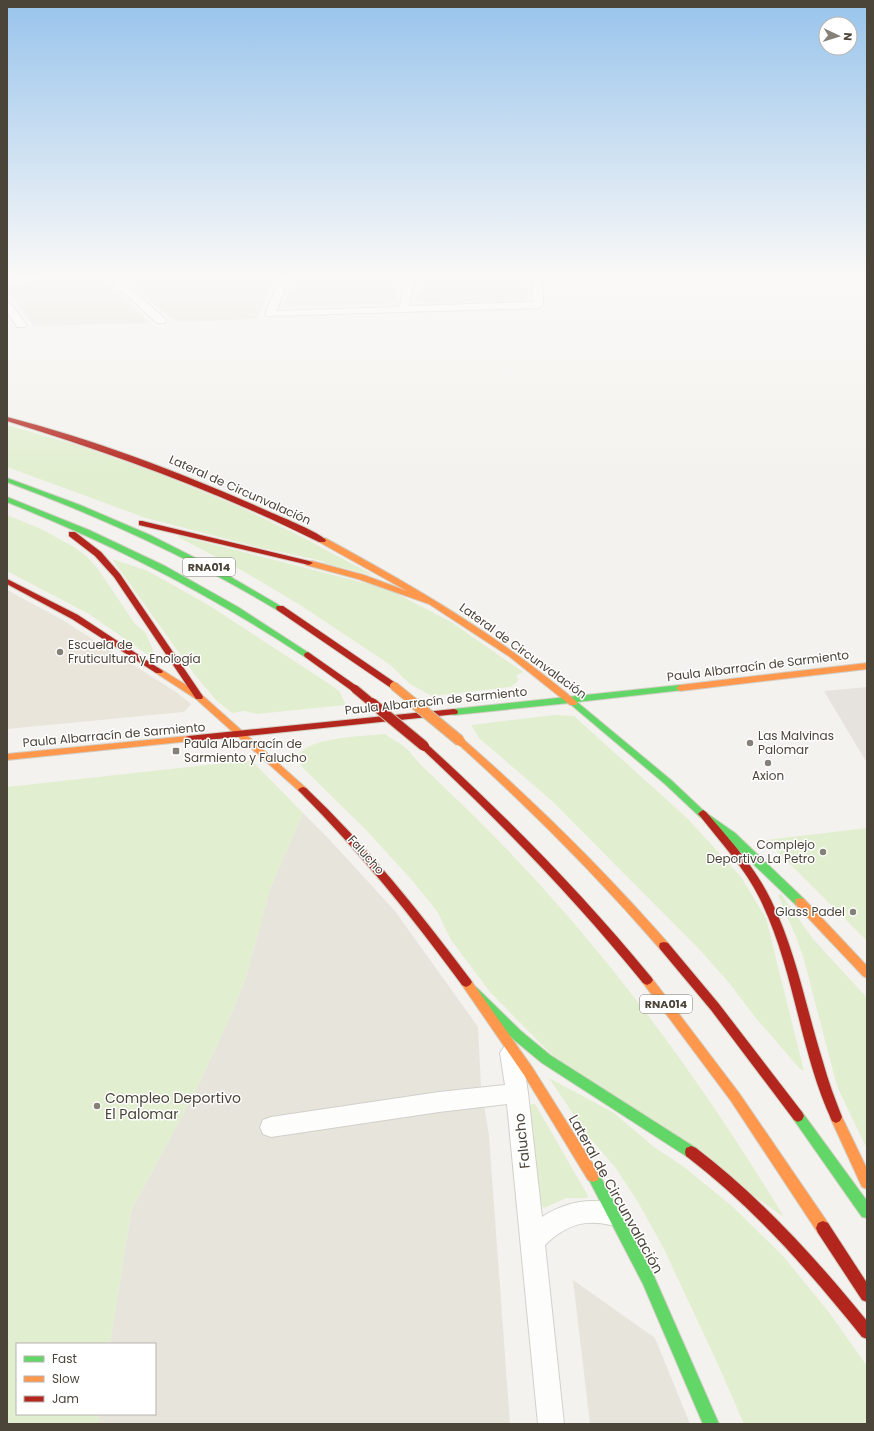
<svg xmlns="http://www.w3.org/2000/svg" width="874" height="1431" font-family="Poppins,sans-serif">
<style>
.residential{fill:#e7e4dc}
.education{fill:#eae5da}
.green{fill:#e1eecf}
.parking{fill:#e6e3df}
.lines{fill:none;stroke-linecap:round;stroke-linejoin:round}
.street-casing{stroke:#d2d0cb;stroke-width:2}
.fast-casing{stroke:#d3cfc5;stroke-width:2}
.slow-casing{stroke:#d3cfc5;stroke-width:2}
.jam-casing{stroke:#d3cfc5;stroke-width:2}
.street{fill:#fdfdfc;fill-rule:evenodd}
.fast{fill:#63d668;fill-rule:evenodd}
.slow{fill:#ff974d;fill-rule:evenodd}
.jam{fill:#b3261e;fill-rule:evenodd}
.slow-bridge-far1-casing{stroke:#ccbfa9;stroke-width:10;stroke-linecap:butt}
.slow-bridge-casing{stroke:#ccbfa9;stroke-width:12;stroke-linecap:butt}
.jam-bridge-far1-casing{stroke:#ccbfa9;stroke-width:10;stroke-linecap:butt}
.jam-bridge-casing{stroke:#ccbfa9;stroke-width:12;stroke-linecap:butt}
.slow-bridge-far1{stroke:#ff974d;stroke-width:8}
.slow-bridge{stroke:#ff974d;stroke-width:10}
.jam-bridge-far1{stroke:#b3261e;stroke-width:8}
.jam-bridge{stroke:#b3261e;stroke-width:10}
.poi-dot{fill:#868178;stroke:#fff;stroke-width:1.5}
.labels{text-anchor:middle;stroke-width:3;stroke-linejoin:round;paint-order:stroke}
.shield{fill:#fff;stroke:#817c74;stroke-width:1}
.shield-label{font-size:11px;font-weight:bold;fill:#4b4439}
.street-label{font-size:12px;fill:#4b4439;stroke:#fff}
.poi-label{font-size:12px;fill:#4b4439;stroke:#fff;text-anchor:start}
.near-poi-label{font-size:14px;fill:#4b4439;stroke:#fff;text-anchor:start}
.near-street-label{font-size:14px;fill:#4b4439;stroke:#fff}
</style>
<rect width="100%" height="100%" fill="#f4f2ee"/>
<g class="residential">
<path d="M 69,276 L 100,276 L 150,323 L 34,326 L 7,291 L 7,289 L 11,286 Z"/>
<path d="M 121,276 L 276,276 L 257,319 L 181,322 L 173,320 Z"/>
<path d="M 295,276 L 400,276 L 395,302 L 389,304 L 290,307 L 284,304 Z"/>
<path d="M 421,276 L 527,276 L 527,299 L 520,301 L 425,303 L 416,301 Z"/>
<path d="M 303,813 L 329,839 L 395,911 L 478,1027 L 481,1086 L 489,1136 L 510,1424 L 98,1424 L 99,1414 L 155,1414 L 155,1344 L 110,1344 L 131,1211 L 199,1084 L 229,1019 L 245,980 L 271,886 Z"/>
<path d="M 573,1280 L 655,1338 L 690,1424 L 590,1424 Z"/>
</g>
<path class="education" d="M 7,590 L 61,619 L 176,692 L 191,704 L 184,712 L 7,729 Z"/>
<g class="green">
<path d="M 7,425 L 80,446 L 162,475 L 242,508 L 298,535 L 373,575 L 327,564 L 323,561 L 262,548 L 146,518 L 7,467 Z"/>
<path d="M 7,515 L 41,529 L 74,547 L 86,556 L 98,569 L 135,624 L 145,632 L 157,659 L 154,659 L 89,614 L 7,571 Z"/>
<path d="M 180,536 L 388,589 L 451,622 L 523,672 L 517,675 L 518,681 L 511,687 L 432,696 L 410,684 L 389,664 L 300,605 L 243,571 L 178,537 Z"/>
<path d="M 112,559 L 148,571 L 210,606 L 328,683 L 339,691 L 346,705 L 257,714 L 244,711 L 232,713 L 217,701 L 195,675 Z"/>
<path d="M 555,715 L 574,716 L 688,819 L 741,877 L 766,918 L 804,1071 L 800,1069 L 755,1017 L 730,984 L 701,951 L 551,800 L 479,738 L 471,725 Z"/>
<path d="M 385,734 C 391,739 400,743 406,748 C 412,754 417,761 423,767 C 442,785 461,803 480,822 C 598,939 698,1075 784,1217 L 553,1056 L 490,992 L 451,940 L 437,911 L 411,879 L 365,829 L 303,768 C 302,766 300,763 299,760 C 296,737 369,736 385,734 Z"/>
<path d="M 243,761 L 253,762 L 303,813 L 271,886 L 245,980 L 229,1019 L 199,1084 L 131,1211 L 110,1344 L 17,1344 L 17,1414 L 99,1414 L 98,1424 L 7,1424 L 7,787 Z"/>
<path d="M 867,828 L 867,941 L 766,840 Z"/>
<path d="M 781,894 L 813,939 L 867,998 L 867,1149 L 837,1086 L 803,956 L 796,937 L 778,895 Z"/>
<path d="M 549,1078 L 614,1113 L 654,1147 L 684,1167 L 733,1207 L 783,1256 L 828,1311 L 867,1366 L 867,1424 L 744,1424 L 716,1360 L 663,1247 L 638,1202 L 615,1167 L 588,1136 Z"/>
<path d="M 532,1104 L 535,1104 L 588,1196 L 587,1198 L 566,1198 L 544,1208 L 541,1205 L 530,1106 Z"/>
</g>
<path class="parking" d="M 867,687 L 867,763 L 824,691 Z"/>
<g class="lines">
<g class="street-casing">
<g id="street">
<path d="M 25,276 L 48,276 L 43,279 L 7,285 L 7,279 Z"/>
<path d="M 106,276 L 117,276 L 165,319 L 166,321 L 165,323 L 157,323 Z"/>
<path d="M 281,276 L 291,276 L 276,311 L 400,307 L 405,276 L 415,276 L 409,306 L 533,302 L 533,276 L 543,276 L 543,305 L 538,308 L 267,316 L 265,314 Z"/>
<path d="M 7,302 L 10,303 L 25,323 L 26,325 L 25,327 L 17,327 L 7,312 Z"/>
<path d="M 511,1044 L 518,1047 L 522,1053 L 528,1093 L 542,1217 C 567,1201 595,1196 623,1207 L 627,1215 L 623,1223 C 611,1228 608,1223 596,1223 C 576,1221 558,1232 545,1245 L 564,1424 L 538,1424 L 507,1104 L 439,1112 L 271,1137 L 263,1134 L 260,1127 L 263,1120 L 271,1117 L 439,1092 L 505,1085 L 500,1053 L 504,1047 Z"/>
</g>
</g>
<g class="fast-casing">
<g id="fast">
<path d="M 7,478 L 80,505 L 150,535 L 217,569 L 284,608 L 283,610 L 277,610 C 191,558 101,517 7,482 Z"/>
<path d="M 7,497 L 89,530 L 165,566 L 238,607 L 312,655 L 311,657 L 305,657 C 208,593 114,545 7,502 Z"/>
<path d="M 680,685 L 683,686 L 684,688 L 683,690 L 577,702 L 671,780 L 705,812 L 735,833 L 804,899 L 805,902 L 804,905 L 800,906 L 796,905 L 727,839 L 699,816 L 665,784 L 569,703 L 454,715 L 450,712 L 454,709 Z"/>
<path d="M 473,986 L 477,988 L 521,1031 L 550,1055 L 696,1148 L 697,1152 L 696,1156 L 691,1158 L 686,1156 L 542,1063 L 513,1039 L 469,994 L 467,991 L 469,988 Z"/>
<path d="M 798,1110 L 802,1112 L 867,1201 L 867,1218 L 862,1217 L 794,1120 L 792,1116 L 794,1112 Z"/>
<path d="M 593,1170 L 598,1172 L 653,1274 L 719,1424 L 703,1424 L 643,1284 L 587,1176 L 588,1172 Z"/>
</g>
</g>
<g class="slow-casing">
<g id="slow">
<path d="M 319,538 L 325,538 C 413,586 500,636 576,701 L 577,703 L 576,705 L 570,705 L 510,657 L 429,604 L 358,579 L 306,565 L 305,563 L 306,561 L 312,561 L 364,575 L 407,591 L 319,542 Z"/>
<path d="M 867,663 L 867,669 L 680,691 L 676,688 L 680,685 Z"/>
<path d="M 159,668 L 202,695 L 306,788 L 308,790 L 306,792 L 300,792 L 196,699 L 156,673 L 155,671 L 156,669 Z"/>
<path d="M 188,736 L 191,737 L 193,739 L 191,741 L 7,760 L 7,754 Z"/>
<path d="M 460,738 L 463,739 C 536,803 604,870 668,943 L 669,946 L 668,949 L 664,950 L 660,949 C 597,876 529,808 457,743 L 455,741 L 457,739 Z"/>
<path d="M 800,898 L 804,899 L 867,966 L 867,978 L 863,976 L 796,905 L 795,902 L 796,899 Z"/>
<path d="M 647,975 L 651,977 L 739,1093 L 828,1223 L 830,1228 L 828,1233 L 823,1235 L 818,1233 L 731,1101 L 643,983 L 641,980 L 643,977 Z"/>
<path d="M 466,977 L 470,979 L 532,1067 L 598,1172 L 599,1176 L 598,1180 L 593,1182 L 588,1180 L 524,1075 L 462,985 L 460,982 L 462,979 Z"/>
<path d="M 836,1111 L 840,1113 L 867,1169 L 867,1189 L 862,1187 L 830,1117 L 832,1113 Z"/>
</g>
</g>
<g class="jam-casing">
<g id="jam">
<path d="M 7,417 C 96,440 188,475 272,513 C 284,518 318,532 326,540 L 325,542 L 319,542 C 219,492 114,454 7,421 Z"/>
<path d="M 139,521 L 142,521 L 309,561 L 313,563 L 309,565 L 139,525 Z"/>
<path d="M 69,532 L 75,532 L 101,552 L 120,574 L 202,695 L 203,697 L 202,699 L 196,699 L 114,577 L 95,556 L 69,536 Z"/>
<path d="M 7,579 L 78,615 L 163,671 L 162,673 L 156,673 L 72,619 L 7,584 Z"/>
<path d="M 277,606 L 283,606 L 397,684 L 398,686 L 397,688 L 391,688 L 277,610 L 276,608 Z"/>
<path d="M 308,652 L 358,687 L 359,689 L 358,691 L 352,691 L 305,657 L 304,655 L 305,653 Z"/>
<path d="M 454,709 L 457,710 L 458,712 L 457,714 L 188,742 L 183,739 L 188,736 Z"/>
<path d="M 424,743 L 427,744 C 507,817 582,893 651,977 L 653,980 L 651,983 L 647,985 L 643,983 C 575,899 500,822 421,748 L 419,746 Z"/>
<path d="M 303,787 L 306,788 C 367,846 419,911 470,979 L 472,982 L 470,985 L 466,987 L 462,985 C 412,917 360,852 300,792 L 298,790 L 300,788 Z"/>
<path d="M 703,810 L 706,812 C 730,840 755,867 771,900 C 796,951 806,1008 823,1062 C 828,1081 835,1099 842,1117 L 840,1121 L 836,1123 L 832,1121 C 799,1050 795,970 760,899 C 745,868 721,843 700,816 L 698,814 L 700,812 Z"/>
<path d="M 664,942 L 668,943 L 719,1004 L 802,1112 L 804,1116 L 802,1120 L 798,1122 L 794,1120 L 711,1010 L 660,949 L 659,946 L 660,943 Z"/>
<path d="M 691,1146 L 696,1148 C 761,1198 815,1257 867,1321 L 867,1339 L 862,1337 C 808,1270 755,1209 686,1156 L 685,1152 L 686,1148 Z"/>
<path d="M 823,1221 L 828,1223 L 867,1283 L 867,1302 L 862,1300 L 818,1233 L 816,1228 L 818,1223 Z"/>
</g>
</g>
<use href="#street" class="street"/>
<use href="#fast" class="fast"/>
<use href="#slow" class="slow"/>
<use href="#jam" class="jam"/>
<g class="slow-bridge-far1-casing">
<path id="slow-bridge-far1" d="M 394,686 L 416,704"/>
</g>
<g class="slow-bridge-casing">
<path id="slow-bridge" d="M 414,703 L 460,741"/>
</g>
<g class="jam-bridge-far1-casing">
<path id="jam-bridge-far1" d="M 355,689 L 373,704"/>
</g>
<g class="jam-bridge-casing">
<path id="jam-bridge" d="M 372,703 L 424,746"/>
</g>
<use href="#slow-bridge-far1" class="slow-bridge-far1"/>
<use href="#slow-bridge" class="slow-bridge"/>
<use href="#jam-bridge-far1" class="jam-bridge-far1"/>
<use href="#jam-bridge" class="jam-bridge"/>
</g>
<linearGradient id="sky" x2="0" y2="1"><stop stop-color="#98c4ec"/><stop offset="0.58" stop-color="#faf9f7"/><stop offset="1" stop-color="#faf9f7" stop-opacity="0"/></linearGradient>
<rect width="874" height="477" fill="url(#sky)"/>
<g class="poi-dot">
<circle cx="60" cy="652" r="4"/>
<circle cx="750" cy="743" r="4"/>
<rect x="172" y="747" width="8" height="8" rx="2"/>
<circle cx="768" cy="763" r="4"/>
<circle cx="823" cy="852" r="4"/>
<circle cx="853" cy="912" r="4"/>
<circle cx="97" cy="1106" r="4"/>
</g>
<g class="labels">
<g class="shield">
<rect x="183" y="558" width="52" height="18" rx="3"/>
<rect x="640" y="995" width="52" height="18" rx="3"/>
</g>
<g class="shield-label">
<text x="209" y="571">RNA014</text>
<text x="666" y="1008">RNA014</text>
</g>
<g class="street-label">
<text transform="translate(240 490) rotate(24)" y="4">Lateral de Circunvalación</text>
<text transform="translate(523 651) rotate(36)" y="4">Lateral de Circunvalación</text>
<text transform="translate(758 666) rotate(-7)" y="4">Paula Albarracín de Sarmiento</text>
<text transform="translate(436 701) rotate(-6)" y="4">Paula Albarracín de Sarmiento</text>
<text transform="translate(114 735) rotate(-5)" y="4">Paula Albarracín de Sarmiento</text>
<text transform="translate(366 855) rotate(48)" y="4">Falucho</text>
</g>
<g class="poi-label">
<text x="68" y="649">Escuela de<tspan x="68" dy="14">Fruticultura y Enología</tspan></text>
<text x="758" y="740">Las Malvinas<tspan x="758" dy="14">Palomar</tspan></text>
<text x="184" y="748">Paula Albarracín de<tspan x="184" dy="14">Sarmiento y Falucho</tspan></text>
<text x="768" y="780" text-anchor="middle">Axion</text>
<text x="815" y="849" text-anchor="end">Complejo<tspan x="815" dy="14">Deportivo La Petro</tspan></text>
<text x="845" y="916" text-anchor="end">Glass Padel</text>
</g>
<g class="near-poi-label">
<text x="105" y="1103">Compleo Deportivo<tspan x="105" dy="16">El Palomar</tspan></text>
</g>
<g class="near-street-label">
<text transform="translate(522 1141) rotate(-96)" y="5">Falucho</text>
<text transform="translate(616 1194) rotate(61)" y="5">Lateral de Circunvalación</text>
</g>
</g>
<rect width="874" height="1431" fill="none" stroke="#4b4439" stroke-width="16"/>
<rect x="16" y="1343" width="140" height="72" fill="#ffffff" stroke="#b7b4b0"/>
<rect x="24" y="1356" width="20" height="6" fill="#63d668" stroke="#b7b4b0"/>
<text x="52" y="1363" font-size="12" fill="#4b4439">Fast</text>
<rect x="24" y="1376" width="20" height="6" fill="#ff974d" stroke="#b7b4b0"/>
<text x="52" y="1383" font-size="12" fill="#4b4439">Slow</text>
<rect x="24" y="1396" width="20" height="6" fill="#b3261e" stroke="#b7b4b0"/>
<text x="52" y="1403" font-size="12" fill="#4b4439">Jam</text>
<g transform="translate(838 36) rotate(94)"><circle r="19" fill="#ffffff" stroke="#b7b4b0"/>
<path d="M0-3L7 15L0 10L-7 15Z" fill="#868178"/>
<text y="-6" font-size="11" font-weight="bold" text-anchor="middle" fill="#4b4439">N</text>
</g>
</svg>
